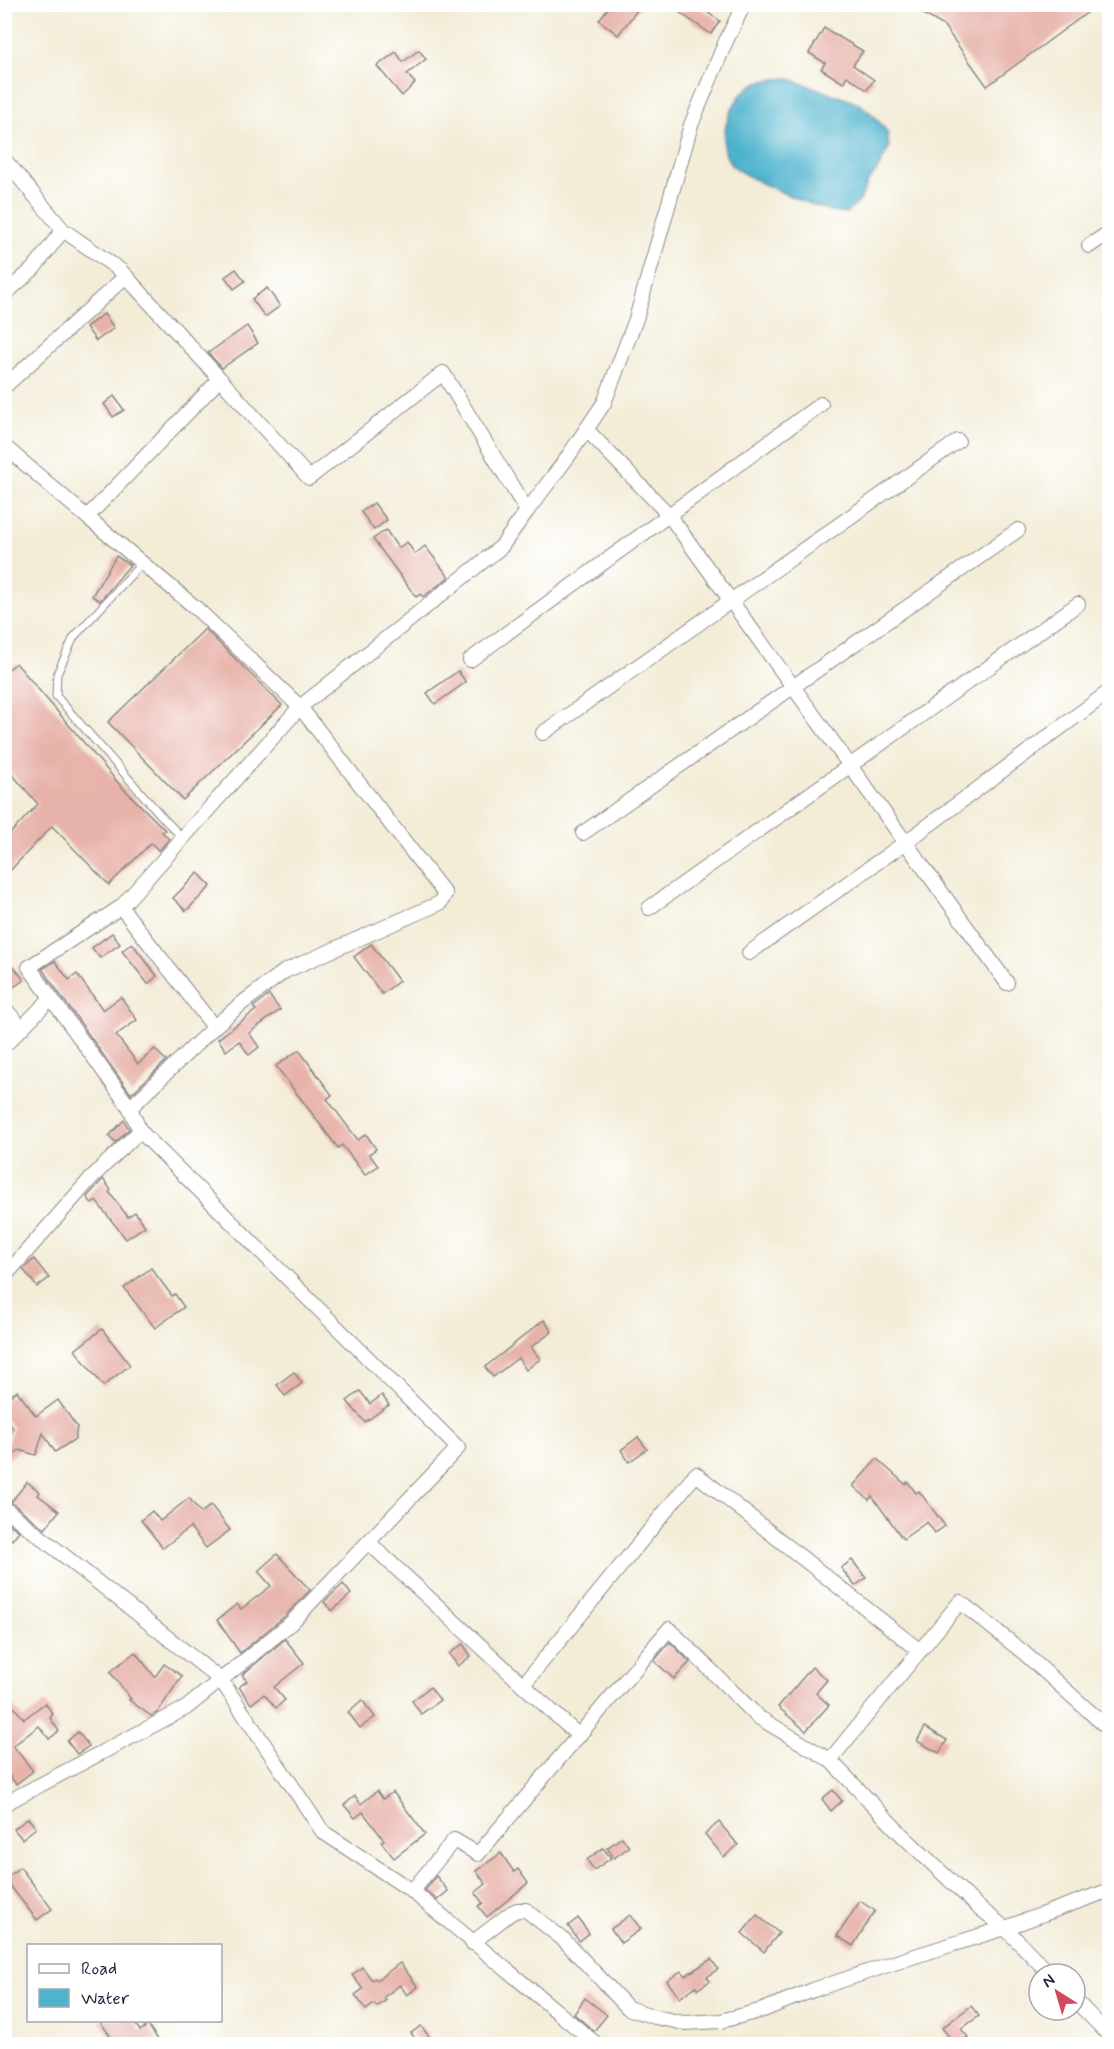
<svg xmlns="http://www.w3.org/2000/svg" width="1114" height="2049" font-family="Mynerve,sans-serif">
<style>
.water{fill:#4eb3cd;stroke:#386a84;stroke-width:1.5}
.building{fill:#e7b2a9}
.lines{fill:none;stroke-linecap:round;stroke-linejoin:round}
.lane-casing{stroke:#8a8789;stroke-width:9}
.street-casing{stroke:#8a8789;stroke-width:16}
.lane{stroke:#fff;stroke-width:7}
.street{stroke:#fff;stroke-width:14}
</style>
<rect width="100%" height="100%" fill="#fff"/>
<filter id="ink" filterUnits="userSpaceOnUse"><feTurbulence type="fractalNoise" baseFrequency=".0167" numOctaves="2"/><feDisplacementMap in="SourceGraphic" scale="12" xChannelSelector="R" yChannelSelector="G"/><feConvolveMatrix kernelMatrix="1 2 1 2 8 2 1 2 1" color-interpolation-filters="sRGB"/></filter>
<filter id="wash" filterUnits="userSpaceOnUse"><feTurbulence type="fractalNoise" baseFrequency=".008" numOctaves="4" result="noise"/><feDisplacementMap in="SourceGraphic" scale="24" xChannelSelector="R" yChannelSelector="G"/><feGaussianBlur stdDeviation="1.35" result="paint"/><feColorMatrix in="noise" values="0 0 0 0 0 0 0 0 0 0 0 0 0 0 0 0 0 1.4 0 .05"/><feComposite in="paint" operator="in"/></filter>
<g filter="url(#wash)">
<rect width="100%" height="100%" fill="#f3ecd7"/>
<path class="water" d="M 787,78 L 860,104 L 874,116 L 887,132 L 889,148 L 877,170 L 867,183 L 860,201 L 846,213 C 840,212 834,212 828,210 C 810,205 742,177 731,164 C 715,144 729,104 747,89 C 758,79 773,80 787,78 Z"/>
<g id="blocks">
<g class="building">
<path d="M 611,4 L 642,4 L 618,35 L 599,20 Z"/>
<path d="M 667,4 L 695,4 L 720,21 L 711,34 Z"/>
<path d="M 906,4 L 1099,4 L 987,86 L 944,26 Z"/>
<path d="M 824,28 L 863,51 L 853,65 L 874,80 L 867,90 L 847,76 L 843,83 L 821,69 L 825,63 L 809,53 Z"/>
<path d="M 419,50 L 426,59 L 407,74 L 415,83 L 402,96 L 377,66 L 396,52 L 403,62 Z"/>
<path d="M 236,269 L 245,281 L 234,289 L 225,277 Z"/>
<path d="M 267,288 L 280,306 L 265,317 L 252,299 Z"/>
<path d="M 104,314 L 114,328 L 96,341 L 86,327 Z"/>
<path d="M 247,326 L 258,343 L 222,368 L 208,353 Z"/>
<path d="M 114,396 L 124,410 L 113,417 L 104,404 Z"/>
<path d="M 374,503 L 387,520 L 374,530 L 361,512 Z"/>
<path d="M 386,530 L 398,548 L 407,542 L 415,554 L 425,546 L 449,577 L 423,597 L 421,594 L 416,597 L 373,539 Z"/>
<path d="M 116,556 L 130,565 L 100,601 L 92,596 Z"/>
<path d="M 205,629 L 282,705 L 183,800 L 108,722 Z"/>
<path d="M 16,663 L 120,785 L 165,830 L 162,832 L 169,839 L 159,851 L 151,843 L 109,885 L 52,826 L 4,877 L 4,840 L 38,804 L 4,765 L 4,673 Z"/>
<path d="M 458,671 L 466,682 L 435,704 L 427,693 Z"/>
<path d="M 198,873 L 211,886 L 186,911 L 173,898 Z"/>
<path d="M 112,933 L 120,944 L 100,958 L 92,948 Z"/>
<path d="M 132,943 L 157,976 L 148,984 L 122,951 Z"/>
<path d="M 371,944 L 399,981 L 382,994 L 354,957 Z"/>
<path d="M 55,961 L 69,980 L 77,974 L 103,1010 L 121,997 L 137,1020 L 116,1035 L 138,1064 L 155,1049 L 166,1061 L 131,1094 L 42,969 Z"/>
<path d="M 14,967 L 24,980 L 12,988 L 4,977 L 4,974 Z"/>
<path d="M 269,995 L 280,1010 L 249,1033 L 259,1047 L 249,1055 L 239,1041 L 226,1051 L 218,1039 L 256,1010 L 253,1007 Z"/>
<path d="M 299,1050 L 332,1095 L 327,1099 L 358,1140 L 366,1134 L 376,1149 L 369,1154 L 378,1166 L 365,1175 L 342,1145 L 338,1148 L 276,1066 Z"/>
<path d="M 124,1120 L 129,1129 L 116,1142 L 109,1136 Z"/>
<path d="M 103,1179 L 111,1190 L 109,1192 L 128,1217 L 135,1212 L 145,1226 L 126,1239 L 96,1201 L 92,1204 L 87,1197 Z"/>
<path d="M 34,1259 L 49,1278 L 37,1287 L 23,1269 Z"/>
<path d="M 151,1268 L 172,1296 L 175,1294 L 184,1307 L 155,1328 L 124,1288 Z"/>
<path d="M 544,1320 L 552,1332 L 531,1347 L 540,1359 L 526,1370 L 518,1358 L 493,1377 L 485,1367 Z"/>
<path d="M 102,1329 L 130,1365 L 103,1386 L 75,1350 Z"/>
<path d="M 294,1372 L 302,1383 L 285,1396 L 277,1385 Z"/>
<path d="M 17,1391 L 36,1416 L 58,1400 L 77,1427 L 75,1439 L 55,1452 L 43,1433 L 36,1455 L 19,1450 L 4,1463 L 4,1452 L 13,1428 L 4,1417 L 4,1401 Z"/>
<path d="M 360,1391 L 370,1404 L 382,1395 L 389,1405 L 365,1422 L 347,1401 Z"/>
<path d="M 638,1437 L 647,1449 L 629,1462 L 621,1450 Z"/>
<path d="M 877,1459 L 905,1484 L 908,1482 L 916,1493 L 919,1491 L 945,1526 L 935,1533 L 927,1522 L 903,1539 L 872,1496 L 869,1500 L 853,1486 Z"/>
<path d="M 27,1482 L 40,1492 L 38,1495 L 59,1511 L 45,1529 L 11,1502 Z"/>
<path d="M 189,1498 L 201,1513 L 211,1505 L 230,1530 L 206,1548 L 190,1527 L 163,1548 L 141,1520 L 152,1511 L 160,1521 Z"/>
<path d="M 4,1520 L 19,1531 L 12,1540 L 4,1533 Z"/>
<path d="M 277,1554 L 310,1590 L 285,1616 L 240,1653 L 217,1620 L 237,1604 L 241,1609 L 271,1586 L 258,1571 Z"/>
<path d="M 852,1560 L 866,1578 L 855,1586 L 841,1568 Z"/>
<path d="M 343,1584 L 351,1594 L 332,1611 L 324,1602 Z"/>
<path d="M 285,1639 L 304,1663 L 274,1687 L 285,1700 L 276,1708 L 264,1694 L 251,1704 L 239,1687 L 247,1681 L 242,1675 Z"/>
<path d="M 670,1642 L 690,1662 L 674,1679 L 654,1661 Z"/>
<path d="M 463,1644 L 471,1656 L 458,1666 L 449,1654 Z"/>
<path d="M 135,1652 L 155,1677 L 164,1664 L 182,1676 L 157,1713 L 151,1716 L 129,1700 L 131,1699 L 110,1672 Z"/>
<path d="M 812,1667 L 827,1680 L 816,1693 L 829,1705 L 806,1731 L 778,1707 Z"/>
<path d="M 430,1687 L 440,1700 L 421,1714 L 412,1701 Z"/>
<path d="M 4,1695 L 24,1719 L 45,1703 L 53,1714 L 50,1718 L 59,1731 L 49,1739 L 39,1726 L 13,1746 L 33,1771 L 16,1784 L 4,1769 Z"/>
<path d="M 362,1700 L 375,1717 L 360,1728 L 348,1712 Z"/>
<path d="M 925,1727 L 947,1740 L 939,1753 L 917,1741 Z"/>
<path d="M 78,1732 L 89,1746 L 77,1754 L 67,1741 Z"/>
<path d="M 833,1790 L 842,1801 L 831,1811 L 822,1799 Z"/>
<path d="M 377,1791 L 383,1799 L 393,1792 L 425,1834 L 394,1858 L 381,1842 L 384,1840 L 363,1812 L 355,1818 L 344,1805 L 355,1796 L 361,1804 Z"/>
<path d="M 28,1818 L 36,1828 L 22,1839 L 14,1829 Z"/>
<path d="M 719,1822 L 738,1845 L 724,1857 L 705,1834 Z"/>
<path d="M 622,1837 L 629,1847 L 614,1858 L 607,1848 Z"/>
<path d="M 603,1848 L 611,1858 L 594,1870 L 587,1860 Z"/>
<path d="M 501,1853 L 514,1872 L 518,1869 L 528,1883 L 487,1917 L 478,1906 L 483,1903 L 475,1893 L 486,1884 L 476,1871 Z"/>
<path d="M 20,1867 L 52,1909 L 37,1920 L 5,1879 Z"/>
<path d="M 436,1876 L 448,1891 L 437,1900 L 425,1890 Z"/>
<path d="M 860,1901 L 875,1911 L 853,1946 L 837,1936 Z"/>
<path d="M 630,1915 L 641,1929 L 621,1943 L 611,1929 Z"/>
<path d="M 757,1915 L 779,1933 L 764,1952 L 742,1933 Z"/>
<path d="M 578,1918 L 589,1933 L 579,1941 L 568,1926 Z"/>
<path d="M 711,1959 L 718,1969 L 707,1977 L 710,1981 L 698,1989 L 696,1986 L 680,1998 L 667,1981 L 681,1971 L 685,1976 Z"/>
<path d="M 400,1963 L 418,1987 L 407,1995 L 400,1985 L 384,1997 L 386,2000 L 377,2007 L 374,2004 L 366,2010 L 355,1995 L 363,1989 L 352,1975 L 362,1967 L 372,1980 L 375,1978 L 377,1980 Z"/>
<path d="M 585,1998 L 607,2015 L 594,2031 L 574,2014 Z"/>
<path d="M 971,2006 L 979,2016 L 961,2029 L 968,2037 L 955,2044 L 942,2028 Z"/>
<path d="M 99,2020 L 133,2020 L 140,2031 L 148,2025 L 161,2044 L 116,2044 Z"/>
<path d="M 421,2026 L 435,2044 L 419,2044 L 411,2033 Z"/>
</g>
</g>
</g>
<g filter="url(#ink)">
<use href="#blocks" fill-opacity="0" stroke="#8a8789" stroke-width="1.5"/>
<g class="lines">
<g class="lane-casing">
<path id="lane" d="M 142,563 L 74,637 L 57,674 L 56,696 L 165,820 L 183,838"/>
</g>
<g class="street-casing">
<g id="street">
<path d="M 4,159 L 63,230 L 120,270 L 220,379"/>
<path d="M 1089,246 L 1110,232"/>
<path d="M 4,295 L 34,268 L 63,230"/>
<path d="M 4,387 L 126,276"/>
<path d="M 586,429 L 669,515 L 1007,983"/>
<path d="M 4,446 L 87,517 L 220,379 L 309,478 L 443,373 L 527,511 L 567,458 L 604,403 L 636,319 L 691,125 L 726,41 L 744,4"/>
<path d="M 87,517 L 196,608 L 300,707 L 501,547 L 527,511"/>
<path d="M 470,660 L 821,404"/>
<path d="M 543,733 L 958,441"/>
<path d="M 583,833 L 1018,530"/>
<path d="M 121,907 L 29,967 L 130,1108"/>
<path d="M 649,908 L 1078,604"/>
<path d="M 749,953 L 906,842 L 1110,691"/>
<path d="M 4,1008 L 22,1028"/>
<path d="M 4,1046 L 51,998"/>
<path d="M 4,1277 L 92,1177 L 140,1131 L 130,1108 L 214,1027 L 241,1004 L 285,971 L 440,903 L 445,894 L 300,707 L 121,907 L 214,1027"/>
<path d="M 4,1508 L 221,1680 L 323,1832 L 412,1891 L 454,1840 L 478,1854 L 669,1629 L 758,1717 L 830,1760 L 901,1834 L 977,1906 L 1005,1928 L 1110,1890"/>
<path d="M 368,1542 L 523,1685"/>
<path d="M 579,1736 L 523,1685 L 696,1474 L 920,1651"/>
<path d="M 830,1760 L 960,1602 L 1023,1652 L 1110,1730"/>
<path d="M 4,1804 L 186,1708 L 291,1623 L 458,1448 L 140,1131"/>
<path d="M 412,1891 L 596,2044"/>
<path d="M 472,1943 L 511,1913 L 517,1910 L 526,1910 L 564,1940 L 628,2008 L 655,2017 L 684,2023 L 721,2021 L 763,2010 L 813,1990 L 915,1956 L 1005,1928 L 1050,1974"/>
<path d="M 1075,2000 L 1110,2036"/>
</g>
</g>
<use href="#lane" class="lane"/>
<use href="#street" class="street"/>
</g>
</g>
<rect width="1114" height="2049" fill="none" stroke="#fff" stroke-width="24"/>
<rect x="27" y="1944" width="195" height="78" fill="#ffffff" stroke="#a7a7b1" stroke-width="1.5"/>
<rect x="39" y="1964" width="30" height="9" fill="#ffffff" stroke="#a7a7b1" stroke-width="1.5"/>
<text x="81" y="1974" font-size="18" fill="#22223b">Road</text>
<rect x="39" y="1989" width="30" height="18" fill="#4eb3cd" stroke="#a7a7b1" stroke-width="1.5"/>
<text x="81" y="2004" font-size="18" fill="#22223b">Water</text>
<g transform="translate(1057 1992) rotate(323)"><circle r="28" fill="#ffffff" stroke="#a7a7b1" stroke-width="1.5"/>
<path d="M0-4.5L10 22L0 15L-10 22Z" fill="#d1495b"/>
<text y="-9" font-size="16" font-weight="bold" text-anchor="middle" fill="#22223b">N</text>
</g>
</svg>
